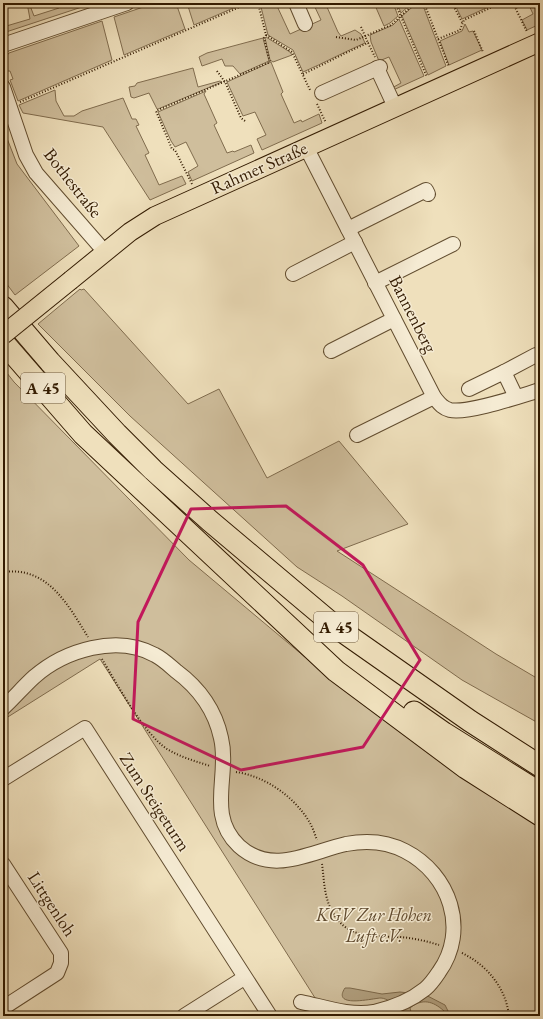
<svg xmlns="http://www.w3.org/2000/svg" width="543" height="1019" font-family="'EB Garamond',serif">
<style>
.green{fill:#cfbe9c;stroke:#806c4e}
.water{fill:#af9d7c;stroke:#7d694a}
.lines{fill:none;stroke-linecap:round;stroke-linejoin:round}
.minor-casing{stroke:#614c2f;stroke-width:16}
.major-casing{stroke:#321a00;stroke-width:20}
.highway-casing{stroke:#321a00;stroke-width:23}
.path{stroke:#321a00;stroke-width:2;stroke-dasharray:1 2;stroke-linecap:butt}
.minor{stroke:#f5ebd3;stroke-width:14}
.major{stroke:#efe0bc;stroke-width:18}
.highway{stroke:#efe0bc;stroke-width:21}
.major-bridge-casing{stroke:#321a00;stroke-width:20;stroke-linecap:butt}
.major-bridge{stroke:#efe0bc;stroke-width:18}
.marked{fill:none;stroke:#c2185b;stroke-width:3;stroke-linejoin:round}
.labels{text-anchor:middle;stroke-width:3;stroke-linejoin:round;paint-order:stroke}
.shield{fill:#f5ebd3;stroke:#6c593f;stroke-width:1}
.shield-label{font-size:17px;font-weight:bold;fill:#321a00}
.street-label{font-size:18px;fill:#321a00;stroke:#f5ebd3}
.park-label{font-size:18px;font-style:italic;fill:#614b2f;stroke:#f5ebd3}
</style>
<rect width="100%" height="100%" fill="#efe0bc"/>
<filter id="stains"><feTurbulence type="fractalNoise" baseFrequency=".005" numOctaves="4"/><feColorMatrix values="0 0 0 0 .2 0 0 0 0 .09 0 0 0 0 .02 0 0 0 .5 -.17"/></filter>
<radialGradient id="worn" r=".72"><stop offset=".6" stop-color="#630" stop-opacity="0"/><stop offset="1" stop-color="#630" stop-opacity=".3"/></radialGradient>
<g class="green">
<path d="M 27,3 L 29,3 L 34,16 L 59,8 L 58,3 L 62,3 L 63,5 L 71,3 L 94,3 L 3,33 L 3,27 L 30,19 Z"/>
<path d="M 155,3 L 176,3 L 185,29 L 124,55 L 114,17 Z"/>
<path d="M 187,3 L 245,3 L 194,25 Z"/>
<path d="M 260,3 L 283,3 L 277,6 L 290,34 L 321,20 L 313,3 L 337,3 L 327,7 L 338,32 L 341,36 L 355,30 L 361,34 L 365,43 C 344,52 324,63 303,72 L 293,50 L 268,35 Z"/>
<path d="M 374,3 L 393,3 L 398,16 L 390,23 L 384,26 Z"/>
<path d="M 397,3 L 412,3 L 401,13 Z"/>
<path d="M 417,3 L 422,3 L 446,66 L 428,75 L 402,16 Z"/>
<path d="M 454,3 L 497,3 L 462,19 Z"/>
<path d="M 515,3 L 540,3 L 540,24 L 527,30 L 522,20 L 533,14 L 528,3 L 517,8 Z"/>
<path d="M 399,19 L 424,76 L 391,91 L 390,89 L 401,83 L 389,57 L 379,61 L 371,42 L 370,35 L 393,25 Z"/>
<path d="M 102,21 L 112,60 L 18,101 L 10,80 L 13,79 L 10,71 L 7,71 C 5,64 3,59 9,53 Z"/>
<path d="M 465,24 L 469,32 L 473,31 L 482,50 L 449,65 L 440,41 L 462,31 Z"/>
<path d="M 266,37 L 290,52 L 292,55 L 273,62 L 270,60 L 265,38 Z"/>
<path d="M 263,38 L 269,61 L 240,74 L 233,66 L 225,66 L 222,59 L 202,66 L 199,57 L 207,53 Z"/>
<path d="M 271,62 L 283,92 L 281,94 L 294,123 L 301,120 L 302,122 L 319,114 L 322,123 L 262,150 L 257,139 L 266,135 L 255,112 L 243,116 L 227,82 Z"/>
<path d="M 193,68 L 198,87 L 220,81 L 222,82 L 158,109 L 157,109 L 149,93 L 134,98 L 131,97 L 129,87 L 135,86 L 137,83 Z"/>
<path d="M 55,90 L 56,101 L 64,116 L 74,116 L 82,111 L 123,98 L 132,119 L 136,119 L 139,125 L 136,126 L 149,153 L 145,155 L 159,185 L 182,176 L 186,184 L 150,200 L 103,127 L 23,113 L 19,105 Z"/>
<path d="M 206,91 L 204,94 L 217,123 L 214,125 L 227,153 L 233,151 L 234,152 L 251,145 L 254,153 L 192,181 L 188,172 L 198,166 L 186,142 L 175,147 L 171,141 L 158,112 Z"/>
<path d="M 3,128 L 17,164 L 79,246 L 15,295 L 3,279 Z"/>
<path d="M 80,289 L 81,290 L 84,289 L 188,404 L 219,389 L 267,478 L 339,441 L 408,524 L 337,551 L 496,654 L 540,680 L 540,724 L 462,680 L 342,596 L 297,567 L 130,416 L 38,324 Z"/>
<path d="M 3,368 L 14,382 L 189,560 L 324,673 L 468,779 L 540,828 L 540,1016 L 316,1016 L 317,1001 L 100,659 L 3,720 Z"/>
</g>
<path class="water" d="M 345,988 L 350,988 L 382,994 L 400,992 L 409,993 L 416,990 L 445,1005 L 448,1011 L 448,1016 L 442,1016 L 444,1011 C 433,1001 422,998 410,1008 L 411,1012 L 420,1016 L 397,1016 L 390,1001 C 387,1000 384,998 381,998 C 374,998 331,1009 345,988 Z"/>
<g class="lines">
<g class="minor-casing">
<g id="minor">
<path d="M 296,3 L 305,24"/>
<path d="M 3,45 L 127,3"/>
<path d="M 377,68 L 395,107"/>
<path d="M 3,87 L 26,155 L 36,173 L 105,252"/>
<path d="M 322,93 L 380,67"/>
<path d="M 306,147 L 434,397 C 439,403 442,408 450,410 C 468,414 520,396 540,390"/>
<path d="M 348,229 L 426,190 L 428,194"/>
<path d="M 293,274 L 355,242"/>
<path d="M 375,283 L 453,244"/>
<path d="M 331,351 L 394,319"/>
<path d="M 504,372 L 536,355"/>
<path d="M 469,389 L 504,372 L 516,397"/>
<path d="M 357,435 L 434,397"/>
<path d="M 3,708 C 14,698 23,687 34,677 C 65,650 117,634 155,655 C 163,659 170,666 176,671 C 199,688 215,710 221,738 C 230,775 206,815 239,846 C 272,876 310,852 346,844 C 367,840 386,841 405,851 C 450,874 469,930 439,972 C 435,978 430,985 425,989 C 410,1001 392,1008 374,1012 C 349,1016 325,1007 301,1002"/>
<path d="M 3,779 L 85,728 L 270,1016"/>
<path d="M 3,864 L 61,953 L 61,963 L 57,973 L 3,1008"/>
<path d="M 184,1016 L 244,978"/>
</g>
</g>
<g class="major-casing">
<path id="major" d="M 71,280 L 130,232 L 155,216 L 540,42"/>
</g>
<g class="highway-casing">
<g id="highway">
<path d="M 3,307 L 50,362 L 117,434 L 153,470 L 210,521 L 336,627 L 470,721 L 540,766"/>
<path d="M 3,342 L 83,434 L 336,671 L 466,768 L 540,815"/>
<path d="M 414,712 L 444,733 L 540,793"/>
</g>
</g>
<g class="path">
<path d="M 395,3 L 427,77"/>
<path d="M 424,3 L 449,67"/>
<path d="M 452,3 L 463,24"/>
<path d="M 513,3 L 527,32"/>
<path d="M 361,27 L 368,43"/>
<path d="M 474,31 L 483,52"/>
<path d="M 266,35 L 292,52 L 310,90"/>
<path d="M 336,37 L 356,40 L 391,25 L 415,3"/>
<path d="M 438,39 L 460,30 L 464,20 L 501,3"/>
<path d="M 217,71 L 225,82 L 241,118 L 245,121"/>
<path d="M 303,74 C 325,64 346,52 368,43 L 375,57"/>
<path d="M 20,102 L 249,3"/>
<path d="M 317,104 L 326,123"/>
<path d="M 192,184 L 175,150 L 172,149 L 156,111 L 270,62 L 264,38 L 266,35 L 258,3"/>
<path d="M 3,572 C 48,566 68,605 88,637"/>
<path d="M 102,659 C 117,684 144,734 167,749 C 180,757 195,761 210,766"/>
<path d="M 236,772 C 265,776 295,797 310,823 C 313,828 315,835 317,840"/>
<path d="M 322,864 C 324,878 324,896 331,909 C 345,939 372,936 400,937 C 413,938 426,941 439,945"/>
<path d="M 462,953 C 487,965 506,988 509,1016"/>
</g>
<use href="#minor" class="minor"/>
<use href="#major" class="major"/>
<use href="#highway" class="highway"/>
<g class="major-bridge-casing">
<path id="major-bridge" d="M 3,335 L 71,280"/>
</g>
<use href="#major-bridge" class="major-bridge"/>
</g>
<path class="marked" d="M 286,506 L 363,565 L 420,660 L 363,747 L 241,770 L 133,719 L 138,622 L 191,509 Z"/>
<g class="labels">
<g class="shield">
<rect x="21" y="373" width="44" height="30" rx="3"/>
<rect x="314" y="612" width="44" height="30" rx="3"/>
</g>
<g class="shield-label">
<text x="43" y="394">A 45</text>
<text x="336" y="633">A 45</text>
</g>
<g class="street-label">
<text transform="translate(259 168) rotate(-24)" y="6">Rahmer Straße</text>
<text transform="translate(73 183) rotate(52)" y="6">Bothestraße</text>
<text transform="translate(413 314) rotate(63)" y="6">Bannenberg</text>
<text transform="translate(155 802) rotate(57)" y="6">Zum Steigeturm</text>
<text transform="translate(52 904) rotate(57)" y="6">Littgenloh</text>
</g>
<g class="park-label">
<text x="374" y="921">KGV Zur Hohen<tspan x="374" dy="21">Luft e.V.</tspan></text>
</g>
</g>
<rect width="543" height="1019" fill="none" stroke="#efe0bc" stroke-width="16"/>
<rect x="4" y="4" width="535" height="1011" fill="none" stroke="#321a00" stroke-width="2"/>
<rect x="8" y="8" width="527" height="1003" fill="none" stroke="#321a00"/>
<rect width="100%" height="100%" filter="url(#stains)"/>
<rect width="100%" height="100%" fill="url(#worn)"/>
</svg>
